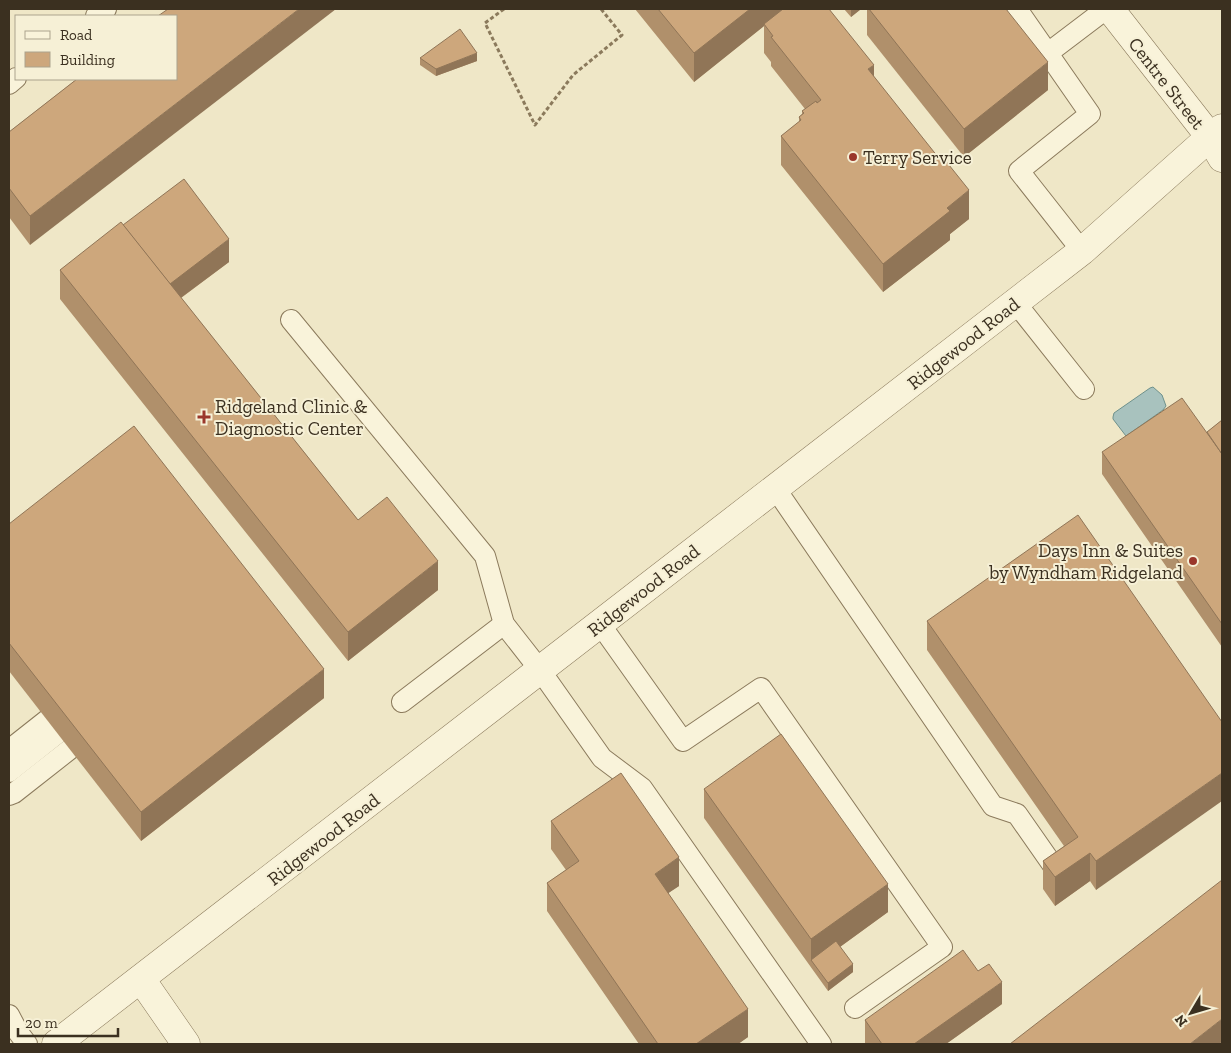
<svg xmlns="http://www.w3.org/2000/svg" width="1231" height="1053" font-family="'Zilla Slab',serif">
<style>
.water{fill:#a8c2be;stroke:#6e918c}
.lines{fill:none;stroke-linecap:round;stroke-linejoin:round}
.service-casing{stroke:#8b7a5c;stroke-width:22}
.minor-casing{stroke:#8b7a5c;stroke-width:29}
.path{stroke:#8b7a5c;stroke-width:3;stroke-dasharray:4 2.5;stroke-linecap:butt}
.service{stroke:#f9f3da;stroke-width:20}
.minor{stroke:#f9f3da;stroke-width:28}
.wall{fill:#b0906b}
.shaded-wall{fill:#907557}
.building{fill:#cda77c;stroke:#907557}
.poi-dot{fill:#9a372b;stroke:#f6f0d6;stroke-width:2}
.labels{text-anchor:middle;stroke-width:4;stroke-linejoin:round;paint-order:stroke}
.street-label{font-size:19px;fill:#3b3020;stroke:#f6f0d6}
.poi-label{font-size:19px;fill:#3b3020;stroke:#f6f0d6;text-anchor:start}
</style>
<rect width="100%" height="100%" fill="#efe7c7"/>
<path class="water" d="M 1153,387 L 1162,395 L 1166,406 L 1163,410 L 1126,436 L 1113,419 L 1113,417 L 1114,413 L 1150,388 Z"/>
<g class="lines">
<g class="service-casing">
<g id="service">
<path d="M 1017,9 L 1090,114 L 1019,171 L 1082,251"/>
<path d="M 96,16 L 106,9"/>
<path d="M 1048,53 L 1106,9"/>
<path d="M 9,84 L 16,78"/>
<path d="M 1015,302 L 1084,389"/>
<path d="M 291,320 L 485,556 L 504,624 L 540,670 L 602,758 L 642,788 L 821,1044"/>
<path d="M 775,488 L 993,806 L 1017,814 L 1061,877"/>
<path d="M 600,624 L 683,741 L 761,688 L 942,947 L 855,1008"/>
<path d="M 402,702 L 504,624"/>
<path d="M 9,750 L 47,720"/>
<path d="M 9,772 L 57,734"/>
<path d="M 9,795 L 14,793 L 70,749"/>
<path d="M 9,1015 L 18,1032 L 27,1044"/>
</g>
</g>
<g class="minor-casing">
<g id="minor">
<path d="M 1110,9 L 1210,137 L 1222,158"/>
<path d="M 141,979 L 186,1044"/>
<path d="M 56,1044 L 1082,251 L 1210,137 L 1222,128"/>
</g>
</g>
<path class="path" d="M 504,9 L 485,23 L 535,125 L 573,75 L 622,35 L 601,9"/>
<use href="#service" class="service"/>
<use href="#minor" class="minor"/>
</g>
<g class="wall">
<path d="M 635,9 L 829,9 L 874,77 L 969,219 L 950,234 L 950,240 L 883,292 L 781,165 L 781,136 L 799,122 L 799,117 L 802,114 L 802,111 L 805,109 L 771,66 L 771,62 L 764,53 L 764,26 L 694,82 Z"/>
<path d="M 844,9 L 861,9 L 851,17 Z"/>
<path d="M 867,9 L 1006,9 L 1048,90 L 964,157 L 867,35 Z"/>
<path d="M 420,58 L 477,61 L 436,76 L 420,65 Z"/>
<path d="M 77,79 L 30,245 L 9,217 L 9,132 Z"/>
<path d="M 123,225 L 229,262 L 181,298 L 358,520 L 438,590 L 348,661 L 60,299 L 60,270 Z"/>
<path d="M 1222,420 L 1222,647 L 1102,474 L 1102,452 L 1207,432 Z"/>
<path d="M 9,524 L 324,698 L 141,841 L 9,671 Z"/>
<path d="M 927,621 L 1222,722 L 1096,890 L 1090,881 L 1055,906 L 1043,889 L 1043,861 L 1064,846 L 927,650 Z"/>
<path d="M 704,789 L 888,912 L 840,947 L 853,972 L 828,991 L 704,818 Z"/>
<path d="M 551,821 L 679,886 L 668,893 L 748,1037 L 738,1044 L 639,1044 L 547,911 L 547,883 L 566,870 L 551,849 Z"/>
<path d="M 1002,1004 L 946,1044 L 866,1044 L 865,1043 L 865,1020 Z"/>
</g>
<g class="shaded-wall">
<path d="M 299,9 L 336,9 L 30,245 L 30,216 Z"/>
<path d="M 750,9 L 786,9 L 764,24 L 764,26 L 694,82 L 694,53 Z"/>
<path d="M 851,9 L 861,9 L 851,17 Z"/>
<path d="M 477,53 L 477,61 L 436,76 L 436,69 Z"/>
<path d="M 1048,62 L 1048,90 L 964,157 L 964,129 Z"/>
<path d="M 874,65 L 874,93 L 868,69 Z"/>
<path d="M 969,190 L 969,219 L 950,234 L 950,240 L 883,292 L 883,264 L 947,208 Z"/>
<path d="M 229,239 L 229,262 L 167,308 L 167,286 Z"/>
<path d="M 438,561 L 438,590 L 348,661 L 348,632 Z"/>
<path d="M 324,669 L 324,698 L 141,841 L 141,812 Z"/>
<path d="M 1222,773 L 1222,801 L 1096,890 L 1096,861 Z"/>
<path d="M 1090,853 L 1090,881 L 1055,906 L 1055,877 Z"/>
<path d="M 679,857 L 679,886 L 655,902 L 655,874 Z"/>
<path d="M 888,884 L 888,912 L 815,965 L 811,960 L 811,968 L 811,939 Z"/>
<path d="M 853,964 L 853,972 L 828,991 L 828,983 Z"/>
<path d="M 1002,982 L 1002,1004 L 946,1044 L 914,1044 Z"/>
<path d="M 748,1009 L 748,1037 L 738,1044 L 696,1044 Z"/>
<path d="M 1222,1019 L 1222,1042 L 1219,1044 L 1190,1044 Z"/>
</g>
<g class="building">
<path d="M 168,9 L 299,9 L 30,216 L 9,188 L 9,132 L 77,79 L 176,79 L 176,16 L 158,16 Z"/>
<path d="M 658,9 L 750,9 L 694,53 Z"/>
<path d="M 783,9 L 829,9 L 874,65 L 868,69 L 938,157 L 941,155 L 969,190 L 947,208 L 950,211 L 883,264 L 781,136 L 801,120 L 799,117 L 804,113 L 802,111 L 816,101 L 817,103 L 821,100 L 771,37 L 773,36 L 764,24 Z"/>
<path d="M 869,9 L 1006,9 L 1048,62 L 964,129 Z"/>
<path d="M 460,29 L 477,53 L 436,69 L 420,58 Z"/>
<path d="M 184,179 L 229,239 L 170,284 L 123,225 Z"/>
<path d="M 121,222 L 358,520 L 387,497 L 438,561 L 348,632 L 60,270 Z"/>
<path d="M 1182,398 L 1222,454 L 1222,624 L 1102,452 Z"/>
<path d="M 1222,420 L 1222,454 L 1207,432 Z"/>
<path d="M 134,426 L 324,669 L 141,812 L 9,643 L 9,524 Z"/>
<path d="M 1078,515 L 1222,722 L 1222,773 L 1096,861 L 1090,853 L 1055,877 L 1043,861 L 1078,837 L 927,621 Z"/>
<path d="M 781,734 L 888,884 L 811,939 L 704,789 Z"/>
<path d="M 621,773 L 679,857 L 655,874 L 748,1009 L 696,1044 L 658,1044 L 547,883 L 579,861 L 551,821 Z"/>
<path d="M 1222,880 L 1222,1019 L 1190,1044 L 1010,1044 Z"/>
<path d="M 836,941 L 853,964 L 828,983 L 811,960 Z"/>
<path d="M 963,950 L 978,971 L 989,964 L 1002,982 L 914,1044 L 882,1044 L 865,1020 Z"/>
</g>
<g class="poi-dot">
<circle cx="853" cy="157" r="5"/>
<path d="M201.5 409.5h5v5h5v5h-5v5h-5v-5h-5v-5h5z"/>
<circle cx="1193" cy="561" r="5"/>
</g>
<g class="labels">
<g class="street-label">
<text transform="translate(1167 83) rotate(52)" y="7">Centre Street</text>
<text transform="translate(963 343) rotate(-38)" y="7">Ridgewood Road</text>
<text transform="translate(643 590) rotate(-38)" y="7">Ridgewood Road</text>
<text transform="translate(323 839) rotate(-38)" y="7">Ridgewood Road</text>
</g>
<g class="poi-label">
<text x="863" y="164">Terry Service</text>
<text x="215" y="413">Ridgeland Clinic &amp;<tspan x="215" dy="22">Diagnostic Center</tspan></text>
<text x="1183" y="557" text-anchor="end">Days Inn &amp; Suites<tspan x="1183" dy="22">by Wyndham Ridgeland</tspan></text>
</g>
</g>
<rect width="1231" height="1053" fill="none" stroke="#3b3020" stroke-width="20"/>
<rect x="15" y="15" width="162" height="65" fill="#f6f0d6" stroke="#aba38d"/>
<rect x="25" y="31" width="25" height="8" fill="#f9f3da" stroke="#aba38d"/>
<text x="60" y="40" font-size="15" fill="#3b3020">Road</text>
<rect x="25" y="52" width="25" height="15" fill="#cda77c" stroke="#aba38d"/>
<text x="60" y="65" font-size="15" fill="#3b3020">Building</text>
<g transform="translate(1191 1013) rotate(232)" stroke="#f6f0d6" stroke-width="4" paint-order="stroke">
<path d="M0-4L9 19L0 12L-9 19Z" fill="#3b3020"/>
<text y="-8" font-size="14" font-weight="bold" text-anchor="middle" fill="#3b3020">N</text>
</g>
<path d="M18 1028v8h100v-8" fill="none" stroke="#3b3020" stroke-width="2.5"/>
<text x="25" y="1028" font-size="15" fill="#3b3020" stroke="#f6f0d6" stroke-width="4" paint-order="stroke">20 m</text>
</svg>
